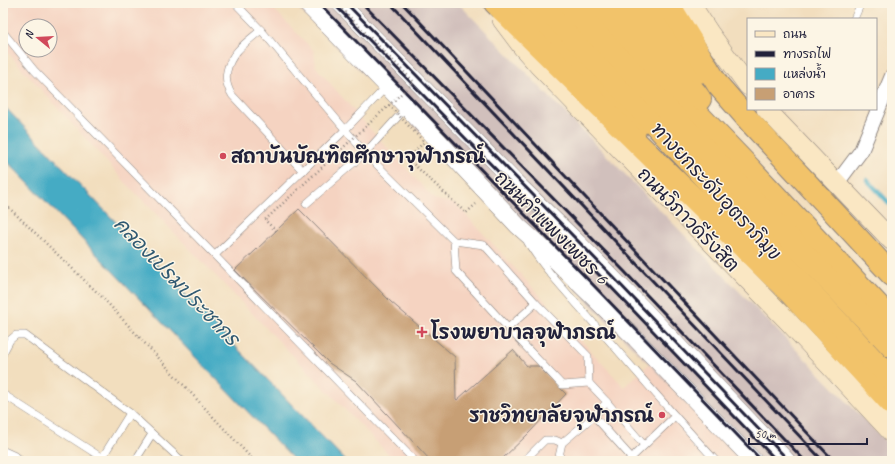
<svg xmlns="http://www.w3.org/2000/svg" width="895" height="464" font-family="Caveat,'Playpen Sans Thai',sans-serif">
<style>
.built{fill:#f5d3c1;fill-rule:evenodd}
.industrial{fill:#d1c0bc}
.water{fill:#45abc4;stroke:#346680}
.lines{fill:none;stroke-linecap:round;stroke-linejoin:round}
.stream{stroke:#45abc4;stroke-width:4.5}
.building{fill:#c79f74}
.service-casing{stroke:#8a807c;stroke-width:8}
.minor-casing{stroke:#8a807c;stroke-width:16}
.tertiary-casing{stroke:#8a807c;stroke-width:18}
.secondary-casing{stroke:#8a807c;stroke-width:20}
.trunk-casing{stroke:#8a807c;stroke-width:24}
.motorway-casing{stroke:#8a807c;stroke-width:24}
.path{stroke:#8a807c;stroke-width:2.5;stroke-dasharray:1 3;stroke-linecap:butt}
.service{stroke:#fff;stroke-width:7}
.minor{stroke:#fff;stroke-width:14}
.tertiary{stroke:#fff;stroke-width:17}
.secondary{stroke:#fae7c3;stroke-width:19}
.trunk{stroke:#f2c36a;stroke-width:22}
.motorway{stroke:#f2c36a;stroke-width:22}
.rail{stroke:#22223b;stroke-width:3}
.path-bridge{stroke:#8a807c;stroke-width:2.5;stroke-dasharray:1 3;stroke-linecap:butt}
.poi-dot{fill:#d1495b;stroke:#fcf5e5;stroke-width:1.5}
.labels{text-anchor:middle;stroke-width:3;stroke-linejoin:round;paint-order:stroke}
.poi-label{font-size:19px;font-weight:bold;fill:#22223b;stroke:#fcf5e5;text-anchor:start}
.street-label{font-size:19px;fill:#22223b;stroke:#fcf5e5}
.water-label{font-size:20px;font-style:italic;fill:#305972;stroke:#fcf5e5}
</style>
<rect width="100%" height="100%" fill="#fcf5e5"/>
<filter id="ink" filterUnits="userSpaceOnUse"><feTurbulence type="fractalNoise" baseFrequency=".025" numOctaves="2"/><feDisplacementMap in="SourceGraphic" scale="8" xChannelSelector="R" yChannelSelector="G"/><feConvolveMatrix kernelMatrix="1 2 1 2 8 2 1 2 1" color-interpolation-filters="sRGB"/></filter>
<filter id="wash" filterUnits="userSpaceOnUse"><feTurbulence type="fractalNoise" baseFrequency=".012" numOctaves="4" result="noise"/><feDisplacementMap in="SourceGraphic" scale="16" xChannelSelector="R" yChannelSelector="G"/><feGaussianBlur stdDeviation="0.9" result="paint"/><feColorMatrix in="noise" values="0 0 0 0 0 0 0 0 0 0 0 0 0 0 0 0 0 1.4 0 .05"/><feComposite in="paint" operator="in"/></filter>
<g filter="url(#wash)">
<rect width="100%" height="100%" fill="#f2debe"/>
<path class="built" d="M 3,3 L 268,3 L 314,51 L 316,67 L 371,130 L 434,199 L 456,204 L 624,387 L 649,364 L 740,461 L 395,461 L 125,182 L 16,62 L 3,47 ZM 26,26 L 50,26 L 50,50 L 26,50 Z"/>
<path class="industrial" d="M 293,3 L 458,3 L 892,448 L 892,461 L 740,461 L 649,364 Z"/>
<path class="water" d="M 3,105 L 346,461 L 295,461 L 3,157 Z"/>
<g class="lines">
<path class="stream" d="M 867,180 L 892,206"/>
</g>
<g id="blocks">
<path class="building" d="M 299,209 L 391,302 L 455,357 L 456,399 L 457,400 L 513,350 L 527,366 L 538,366 L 566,394 L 528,434 L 500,461 L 431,461 L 356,381 L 329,363 L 235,270 Z"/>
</g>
</g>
<g filter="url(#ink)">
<use href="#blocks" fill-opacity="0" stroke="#8a807c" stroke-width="1"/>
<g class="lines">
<g class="service-casing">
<g id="service">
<path d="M 235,3 L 261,30 L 365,153 L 454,241 L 484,245 L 536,303 L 588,356 L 589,383 L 607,402 L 594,416 L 562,443 L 558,461"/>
<path d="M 854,19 L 861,3"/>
<path d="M 261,30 C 247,42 231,52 227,71 C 225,80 227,87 232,95 L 303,171"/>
<path d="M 3,32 L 34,70 L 415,461"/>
<path d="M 306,204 L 365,153 L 406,108"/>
<path d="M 881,229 L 892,221"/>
<path d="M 454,241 L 456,271 L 508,328 L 562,385 L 589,383"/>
<path d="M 528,243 C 547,273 573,299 596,326 C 636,371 675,417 716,461"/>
<path d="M 215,255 L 345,130 L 387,86"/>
<path d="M 508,328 L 536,303"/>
<path d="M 3,353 L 10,340 L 16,335 L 25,335 L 130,413 L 182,461"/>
<path d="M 3,394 L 107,461"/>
<path d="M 607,402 L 644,445"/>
<path d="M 594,416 L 631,457"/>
<path d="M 100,461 L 130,413"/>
<path d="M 135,461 L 152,434"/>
<path d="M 524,461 L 545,440 L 555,440 L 562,443"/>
<path d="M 628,461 L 675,416"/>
</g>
</g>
<g class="minor-casing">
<path id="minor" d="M 837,183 L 861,151 L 892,76"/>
</g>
<g class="tertiary-casing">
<g id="tertiary">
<path d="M 306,3 L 387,86 L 518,226 L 546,251 L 636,339 L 754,461"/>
<path d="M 340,3 L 513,180 L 578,243 L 644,310 L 787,461"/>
<path d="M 3,456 L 14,461"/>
</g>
</g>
<g class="secondary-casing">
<g id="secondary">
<path d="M 690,3 L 709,32 L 748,86"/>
<path d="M 502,20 L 523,48 L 538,65 L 785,318 L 892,433"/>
<path d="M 766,109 L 892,241"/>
</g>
</g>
<g class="trunk-casing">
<g id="trunk">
<path d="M 519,3 L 636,128"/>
<path d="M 591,3 L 745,163 L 892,320"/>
<path d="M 620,3 L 695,92 L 700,99"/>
</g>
</g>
<g class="motorway-casing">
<g id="motorway">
<path d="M 495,3 L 792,295 L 892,404"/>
<path d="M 542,3 L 892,380"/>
<path d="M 567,3 L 892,347"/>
<path d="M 641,3 L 692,67 L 699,72"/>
<path d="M 668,3 L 718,85 L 752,124 L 892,275"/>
</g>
</g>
<g class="path">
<path d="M 408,159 L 466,213 L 476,204"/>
<path d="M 3,202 L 102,297 L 254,461"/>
</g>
<use href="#service" class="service"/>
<use href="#minor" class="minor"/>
<use href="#tertiary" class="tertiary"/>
<use href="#secondary" class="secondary"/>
<use href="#trunk" class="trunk"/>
<use href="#motorway" class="motorway"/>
<g class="rail">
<path d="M 319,3 L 601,293 L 762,461"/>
<path d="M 333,3 L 609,285 L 777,461"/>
<path d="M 346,3 L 615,279 L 789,461"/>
<path d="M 362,3 L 624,271 L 805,461"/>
<path d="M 390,3 L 823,461"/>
<path d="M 402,3 L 834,461"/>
</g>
<g class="path-bridge">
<path d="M 389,105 L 424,142 L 408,159"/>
<path d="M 276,231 L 265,220 L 414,82 L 336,3"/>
</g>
</g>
</g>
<g class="poi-dot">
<circle cx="223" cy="156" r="4"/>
<path d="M420 326h4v4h4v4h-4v4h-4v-4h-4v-4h4z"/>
<circle cx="662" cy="415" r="4"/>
</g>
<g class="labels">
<g class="poi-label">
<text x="231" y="163">สถาบันบัณฑิตศึกษาจุฬาภรณ์</text>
<text x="431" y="339">โรงพยาบาลจุฬาภรณ์</text>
<text x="654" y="422" text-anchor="end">ราชวิทยาลัยจุฬาภรณ์</text>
</g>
<g class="street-label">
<text transform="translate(717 191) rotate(47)" y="7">ทางยกระดับอุตราภิมุข</text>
<text transform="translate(689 219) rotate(46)" y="7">ถนนวิภาวดีรังสิต</text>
<text transform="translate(552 227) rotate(45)" y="7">ถนนกำแพงเพชร 6</text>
</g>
<g class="water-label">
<text transform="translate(177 281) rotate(46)" y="7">คลองเปรมประชากร</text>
</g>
</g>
<rect width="895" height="464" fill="none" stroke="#fcf5e5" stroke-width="16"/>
<rect x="747" y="18" width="130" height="92" fill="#fcf5e5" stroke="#a5a1a1"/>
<rect x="755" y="31" width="20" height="6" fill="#fae7c3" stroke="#a5a1a1"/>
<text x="783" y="38" font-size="12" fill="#22223b">ถนน</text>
<rect x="755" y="51" width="20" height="6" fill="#22223b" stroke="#a5a1a1"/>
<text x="783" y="58" font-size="12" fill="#22223b">ทางรถไฟ</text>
<rect x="755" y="68" width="20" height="12" fill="#45abc4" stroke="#a5a1a1"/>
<text x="783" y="78" font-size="12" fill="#22223b">แหล่งน้ำ</text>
<rect x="755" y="88" width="20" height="12" fill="#c79f74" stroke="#a5a1a1"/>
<text x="783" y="98" font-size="12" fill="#22223b">อาคาร</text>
<g transform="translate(38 38) rotate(288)"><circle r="19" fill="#fcf5e5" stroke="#a5a1a1"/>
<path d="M0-3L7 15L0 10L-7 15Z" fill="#d1495b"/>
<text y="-6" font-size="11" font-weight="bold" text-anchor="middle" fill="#22223b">N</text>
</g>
<path d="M749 438v6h118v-6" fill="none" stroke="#22223b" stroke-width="2"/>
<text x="755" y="438" font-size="12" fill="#22223b" stroke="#fcf5e5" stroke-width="3" paint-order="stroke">50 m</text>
</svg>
